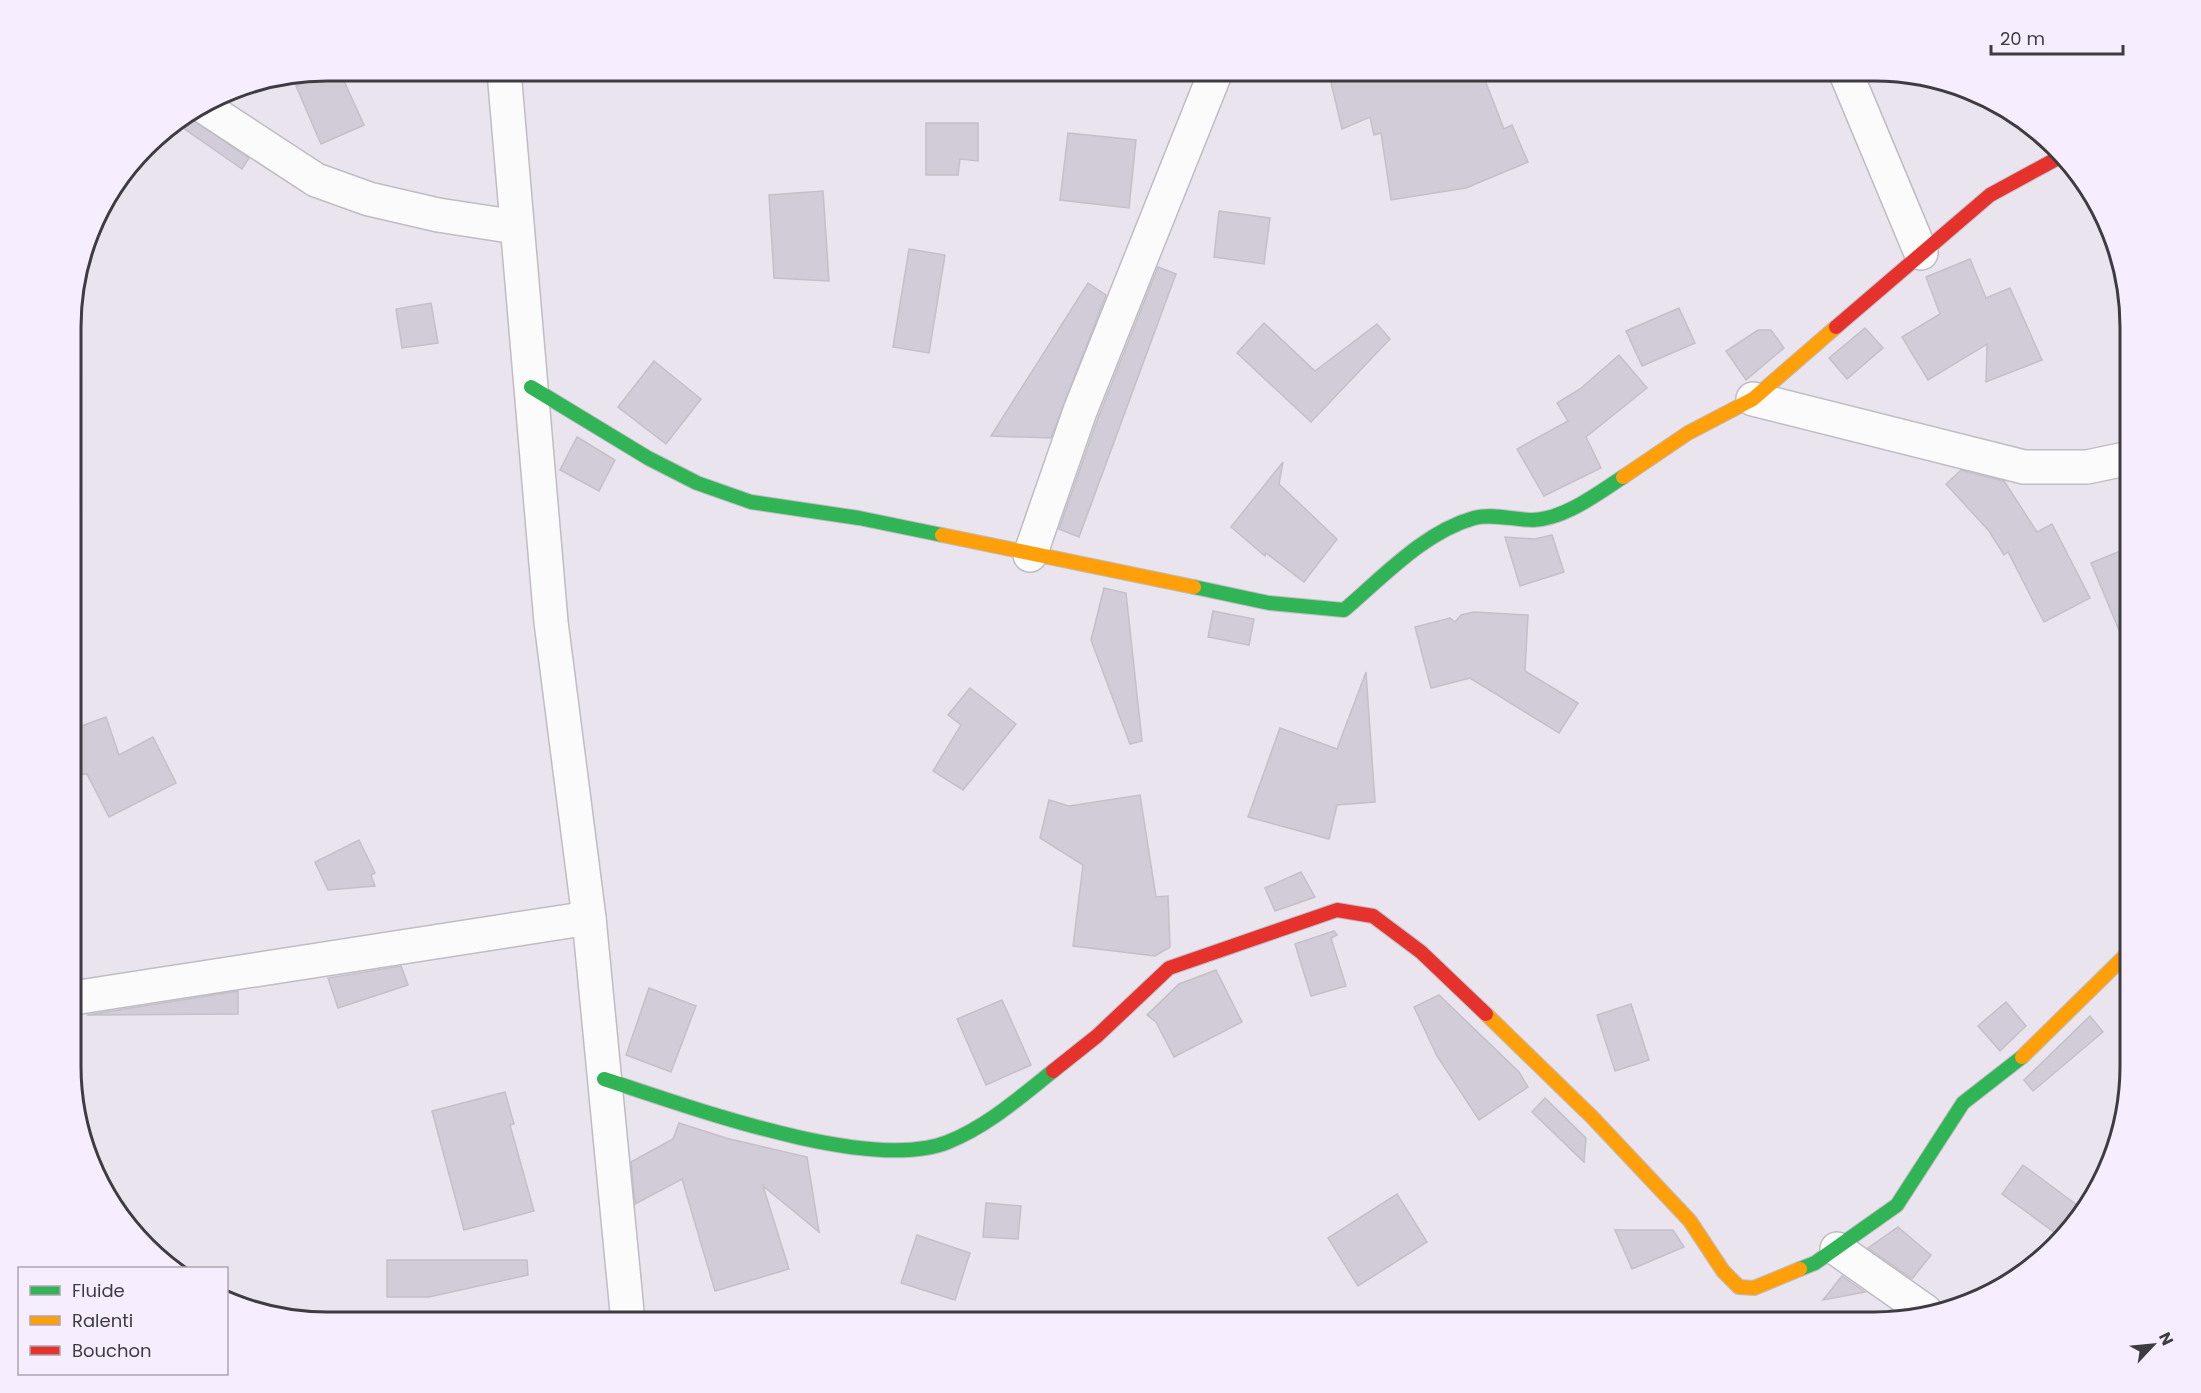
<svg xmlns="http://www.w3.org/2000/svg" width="2201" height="1393" font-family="Poppins,sans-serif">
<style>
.building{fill:#d1ccd7;stroke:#c3c0c7;stroke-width:1.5}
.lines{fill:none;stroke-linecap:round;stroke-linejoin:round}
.street-casing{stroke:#bfbcc3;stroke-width:36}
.fast-casing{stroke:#bfbcc3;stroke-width:16}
.slow-casing{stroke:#bfbcc3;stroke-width:16}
.jam-casing{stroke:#bfbcc3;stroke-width:16}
.street{stroke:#fcfbfc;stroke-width:33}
.fast{stroke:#30b455;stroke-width:14}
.slow{stroke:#ff9f0a;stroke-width:14}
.jam{stroke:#e5322d;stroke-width:14}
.rim{fill:none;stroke:#3e3b41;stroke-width:3}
</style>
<rect width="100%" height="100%" fill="#e9e4ee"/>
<g class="building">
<path d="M 331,70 L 339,70 L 364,125 L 321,144 L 296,86 Z"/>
<path d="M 1328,70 L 1481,70 L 1504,129 L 1512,125 L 1528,162 L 1466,188 L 1391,200 L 1381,133 L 1374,135 L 1370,117 L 1342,129 Z"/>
<path d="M 187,116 L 249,158 L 242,169 L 176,123 Z"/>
<path d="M 926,123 L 978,123 L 978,161 L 960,159 L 958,175 L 926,175 Z"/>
<path d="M 1068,133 L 1136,140 L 1129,208 L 1060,200 Z"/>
<path d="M 823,191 L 829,281 L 774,278 L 769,195 Z"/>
<path d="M 1219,211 L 1270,218 L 1264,264 L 1214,257 Z"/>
<path d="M 909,249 L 945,255 L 929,353 L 893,347 Z"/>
<path d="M 1970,259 L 1986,298 L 2010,288 L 2042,360 L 1986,382 L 1987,344 L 1928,380 L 1902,337 L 1940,314 L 1926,277 Z"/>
<path d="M 1158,267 L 1176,274 L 1079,537 L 1059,529 L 1098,418 Z"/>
<path d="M 1088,283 L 1106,295 L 1051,438 L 991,436 Z"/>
<path d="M 431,303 L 438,343 L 402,348 L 396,309 Z"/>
<path d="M 1679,308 L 1695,343 L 1642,366 L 1626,331 Z"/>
<path d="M 1264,323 L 1315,371 L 1377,324 L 1390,339 L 1311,422 L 1237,353 Z"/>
<path d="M 1865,328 L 1883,348 L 1847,379 L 1829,358 Z"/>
<path d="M 1758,330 L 1771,330 L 1784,348 L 1746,380 L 1726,351 Z"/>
<path d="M 1619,355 L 1647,388 L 1586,437 L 1601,468 L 1544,496 L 1517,449 L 1568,421 L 1557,403 L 1580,389 Z"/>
<path d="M 654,361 L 701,399 L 666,444 L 618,407 Z"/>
<path d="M 577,437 L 615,460 L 599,491 L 560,470 Z"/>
<path d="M 1283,462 L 1279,484 L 1337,539 L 1304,582 L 1266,553 L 1265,556 L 1231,527 Z"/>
<path d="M 1961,470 L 2004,481 L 2037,532 L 2052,524 L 2090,598 L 2044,622 L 2008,552 L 2004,555 L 1989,531 L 1946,484 Z"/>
<path d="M 1552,535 L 1564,572 L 1520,586 L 1505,537 L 1535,539 Z"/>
<path d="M 2130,547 L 2130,654 L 2129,654 L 2091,563 Z"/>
<path d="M 1104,588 L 1126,593 L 1142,741 L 1130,744 L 1091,640 Z"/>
<path d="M 1213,611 L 1254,619 L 1249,645 L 1208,637 Z"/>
<path d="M 1474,612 L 1528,615 L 1525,671 L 1578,703 L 1559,733 L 1470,678 L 1431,688 L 1415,627 L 1450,618 L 1455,622 L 1461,615 Z"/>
<path d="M 1366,672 L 1375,802 L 1337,805 L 1329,839 L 1248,817 L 1280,728 L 1337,749 Z"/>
<path d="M 970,688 L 1016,724 L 963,790 L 933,771 L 961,725 L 948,715 Z"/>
<path d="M 106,717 L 119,755 L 153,737 L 176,783 L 109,817 L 87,774 L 73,775 L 73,729 Z"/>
<path d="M 1140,795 L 1156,897 L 1168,896 L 1170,947 L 1155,956 L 1073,946 L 1083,865 L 1040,838 L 1049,800 L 1069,806 Z"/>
<path d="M 359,840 L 375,873 L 371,875 L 375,886 L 328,890 L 315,862 Z"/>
<path d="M 1301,872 L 1315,897 L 1275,911 L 1265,888 Z"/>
<path d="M 1334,931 L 1337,935 L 1331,938 L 1346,986 L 1311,996 L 1295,944 Z"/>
<path d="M 401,966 L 408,985 L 338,1008 L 328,978 Z"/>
<path d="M 1216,970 L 1242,1022 L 1174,1057 L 1156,1022 L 1147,1015 L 1179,984 Z"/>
<path d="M 649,988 L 696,1006 L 671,1072 L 626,1055 Z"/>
<path d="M 238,991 L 238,1014 L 87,1015 Z"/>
<path d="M 1439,995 L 1519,1072 L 1528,1087 L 1479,1120 L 1437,1056 L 1414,1007 Z"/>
<path d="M 1002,1000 L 1031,1065 L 986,1085 L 957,1019 Z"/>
<path d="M 2006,1002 L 2026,1026 L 2000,1051 L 1978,1026 Z"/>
<path d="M 1631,1004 L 1649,1060 L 1615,1071 L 1597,1015 Z"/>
<path d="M 2090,1016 L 2103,1032 L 2033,1091 L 2024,1080 Z"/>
<path d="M 505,1092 L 514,1124 L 510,1125 L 534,1211 L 464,1230 L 432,1111 Z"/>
<path d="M 1545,1098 L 1586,1138 L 1584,1162 L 1532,1112 Z"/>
<path d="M 679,1123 L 726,1138 L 807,1157 L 819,1232 L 763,1186 L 789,1269 L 715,1291 L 682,1179 L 635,1204 L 631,1162 L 673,1139 Z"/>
<path d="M 2023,1165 L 2081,1208 L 2058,1235 L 2002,1194 Z"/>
<path d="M 1397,1194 L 1427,1242 L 1358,1286 L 1328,1238 Z"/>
<path d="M 986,1203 L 1021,1206 L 1018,1239 L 983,1237 Z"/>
<path d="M 1898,1227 L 1931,1255 L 1912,1279 L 1868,1248 Z"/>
<path d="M 1615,1230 L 1673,1230 L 1684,1247 L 1632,1269 Z"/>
<path d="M 917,1235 L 970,1253 L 955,1300 L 901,1283 Z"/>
<path d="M 387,1260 L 527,1260 L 528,1275 L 429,1297 L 387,1297 Z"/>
<path d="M 1842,1276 L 1865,1292 L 1823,1300 Z"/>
</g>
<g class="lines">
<g class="street-casing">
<g id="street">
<path d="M 504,71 L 551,622 L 589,918 L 628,1322"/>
<path d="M 1845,71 L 1921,253"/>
<path d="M 203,106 L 316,180 L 369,199 L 438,215 L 517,227"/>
<path d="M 1753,399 L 2024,467 L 2087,467 L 2130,458"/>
<path d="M 1030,555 L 1080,411 L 1216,71"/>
<path d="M 73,998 L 589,918"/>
<path d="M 1837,1249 L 1925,1311"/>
</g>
</g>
<g class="fast-casing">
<g id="fast">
<path d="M 531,387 L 648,458 L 697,483 L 751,502 L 859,518 L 942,535"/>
<path d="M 1194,587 L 1269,603 L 1344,610 C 1383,577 1424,532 1474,518 C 1491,513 1515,520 1533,520 C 1565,519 1598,493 1623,477"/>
<path d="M 604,1079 C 685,1105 870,1174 948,1142 C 988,1126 1020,1097 1053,1071"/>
<path d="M 1800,1269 L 1815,1263 L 1897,1205 L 1963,1103 L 2022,1057"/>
</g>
</g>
<g class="slow-casing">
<g id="slow">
<path d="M 1623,477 L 1688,433 L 1753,399 L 1836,327"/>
<path d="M 942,535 L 1194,587"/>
<path d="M 1486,1014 L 1592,1117 L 1690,1221 L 1723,1271 L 1739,1287 L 1754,1288 L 1800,1269"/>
<path d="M 2022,1057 L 2130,951"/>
</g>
</g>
<g class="jam-casing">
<g id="jam">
<path d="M 1836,327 L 1990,195 L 2058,158"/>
<path d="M 1053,1071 L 1097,1036 L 1169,968 L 1337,910 L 1373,916 L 1421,952 L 1486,1014"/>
</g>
</g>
<use href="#street" class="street"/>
<use href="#fast" class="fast"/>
<use href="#slow" class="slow"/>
<use href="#jam" class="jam"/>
</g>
<path d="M0 0H2201V1393H0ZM327 81H1874A246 246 0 0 1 2120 327V1066A246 246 0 0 1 1874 1312H327A246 246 0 0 1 81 1066V327A246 246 0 0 1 327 81Z" fill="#f6eefe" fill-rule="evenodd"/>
<path class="rim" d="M327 81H1874A246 246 0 0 1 2120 327V1066A246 246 0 0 1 1874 1312H327A246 246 0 0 1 81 1066V327A246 246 0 0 1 327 81Z"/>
<rect x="18" y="1267" width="210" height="108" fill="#f6eefe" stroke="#aca6b2" stroke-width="1.5"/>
<rect x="30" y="1286" width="30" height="9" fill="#30b455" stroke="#aca6b2" stroke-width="1.5"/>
<text x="72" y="1297" font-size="18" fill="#3e3b41">Fluide</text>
<rect x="30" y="1316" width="30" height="9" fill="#ff9f0a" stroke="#aca6b2" stroke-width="1.5"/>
<text x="72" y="1327" font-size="18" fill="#3e3b41">Ralenti</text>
<rect x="30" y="1346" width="30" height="9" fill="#e5322d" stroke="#aca6b2" stroke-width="1.5"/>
<text x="72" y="1357" font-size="18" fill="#3e3b41">Bouchon</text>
<g transform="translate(2153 1345) rotate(64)" stroke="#f6eefe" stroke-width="4.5" paint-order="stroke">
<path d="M0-4.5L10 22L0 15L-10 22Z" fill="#3e3b41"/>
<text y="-9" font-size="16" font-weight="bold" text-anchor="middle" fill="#3e3b41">N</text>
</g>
<path d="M1991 45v9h132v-9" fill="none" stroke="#3e3b41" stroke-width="3"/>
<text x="2000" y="45" font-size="18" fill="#3e3b41" stroke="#f6eefe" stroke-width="4.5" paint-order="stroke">20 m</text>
</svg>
